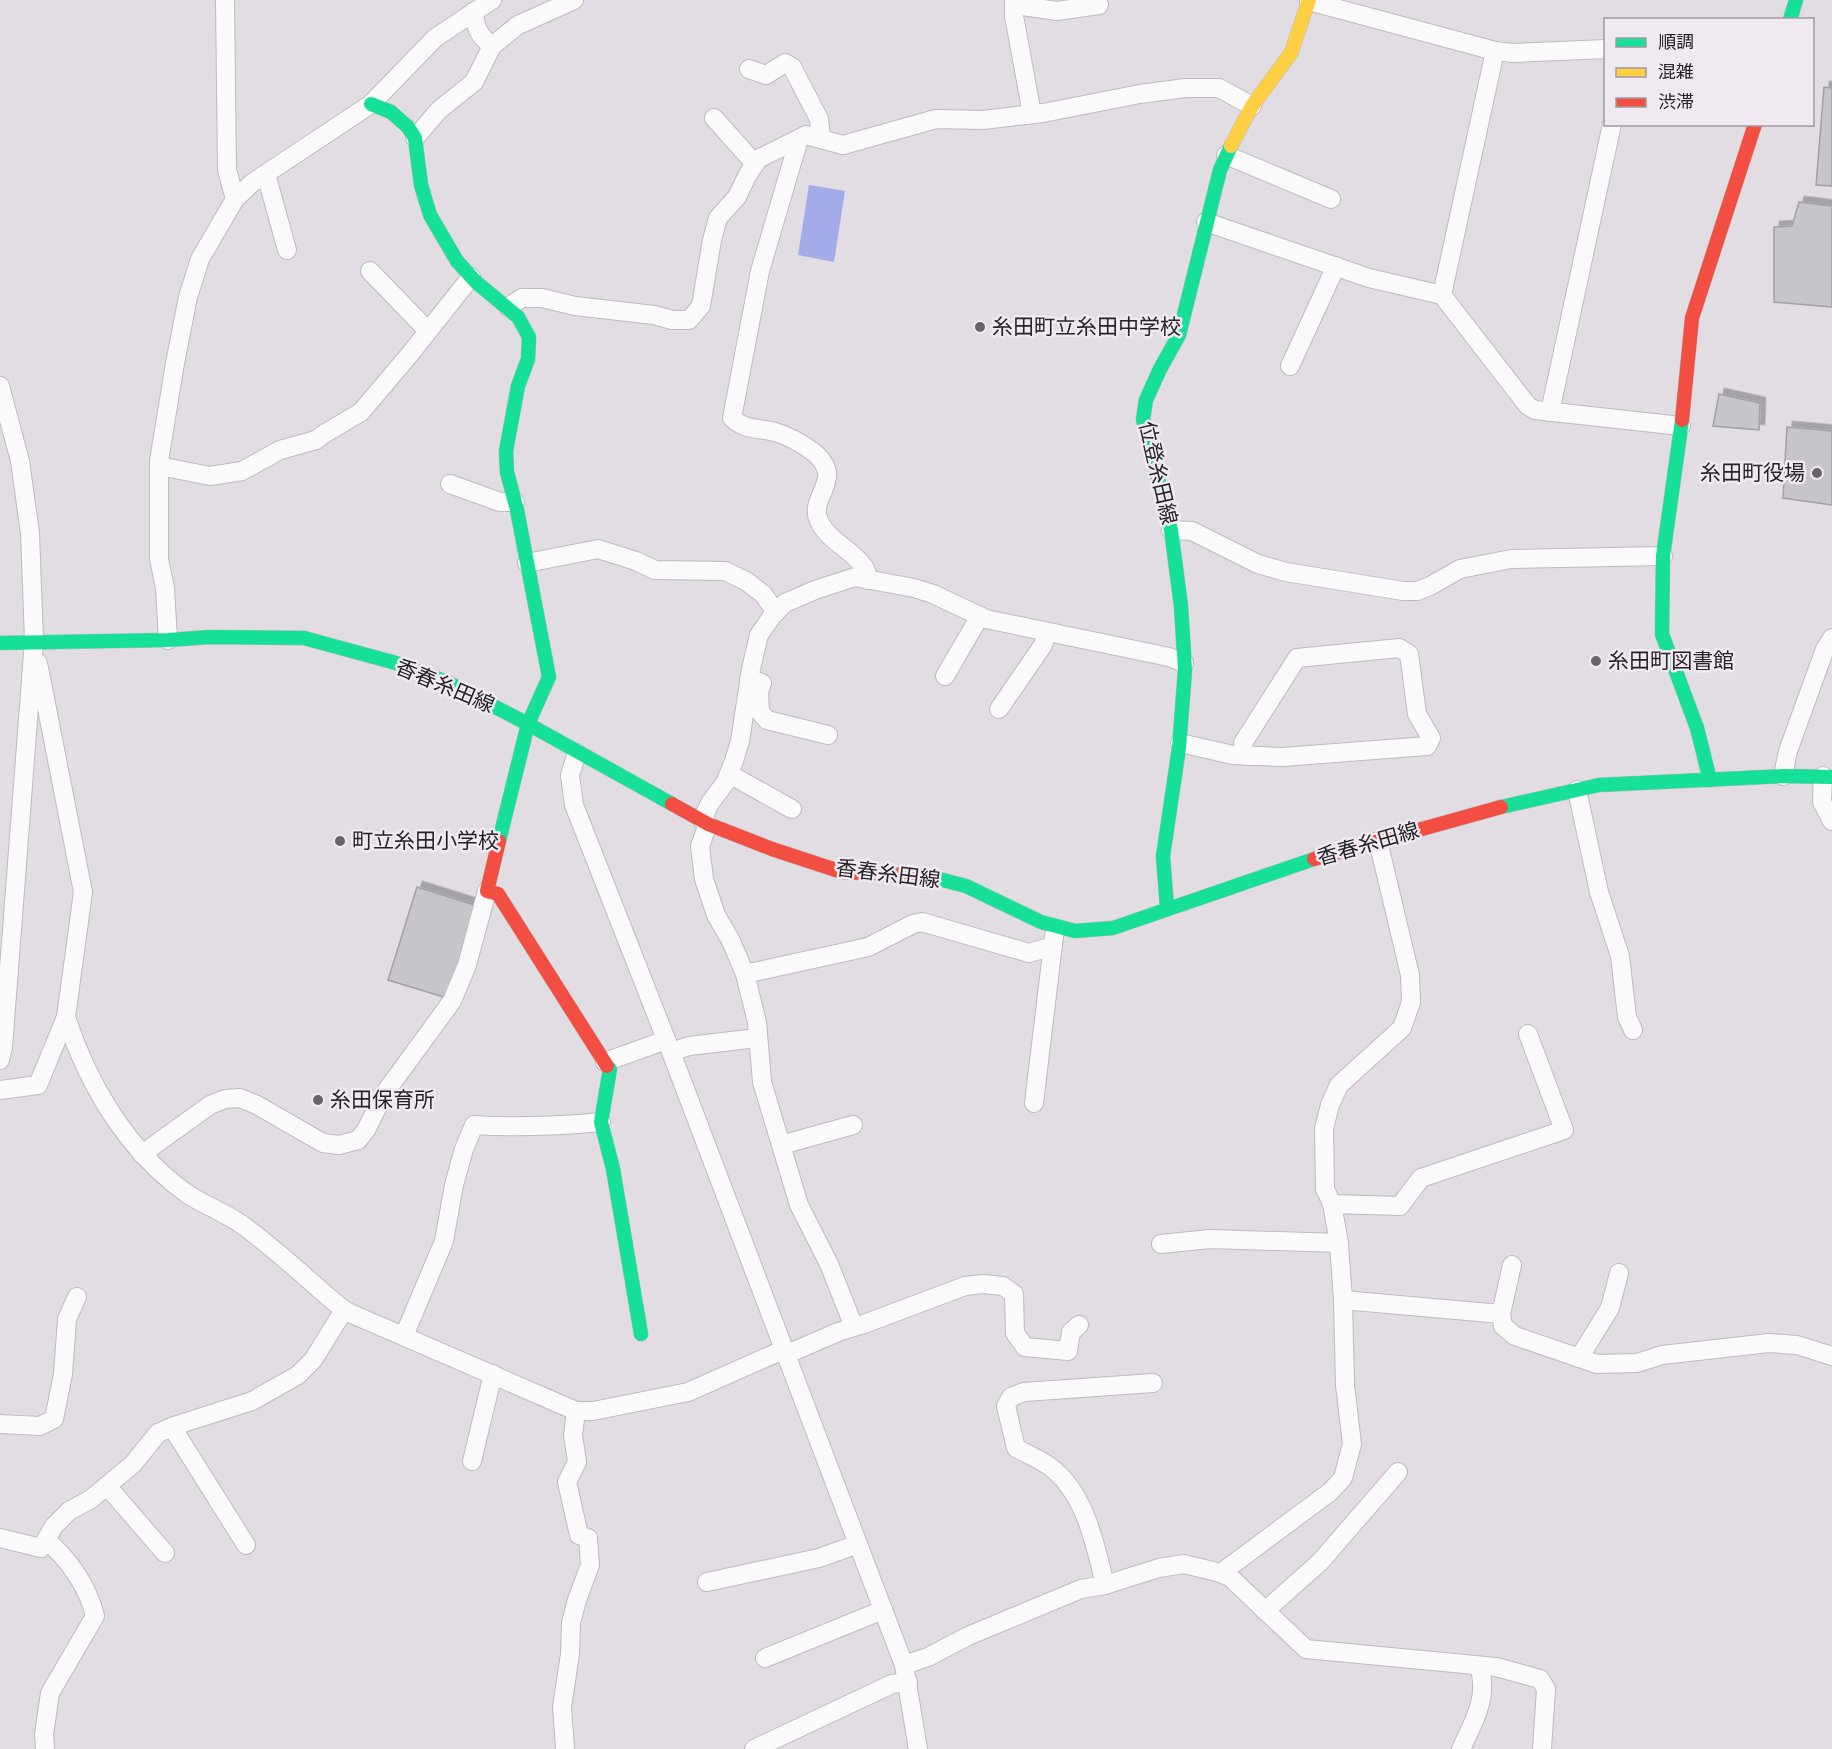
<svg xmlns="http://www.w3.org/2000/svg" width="1832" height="1749" font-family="Barlow,'Noto Sans JP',sans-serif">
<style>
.water{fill:#a4abe9}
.building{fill:#c7c5c9;stroke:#a3a0a5;stroke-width:1.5;filter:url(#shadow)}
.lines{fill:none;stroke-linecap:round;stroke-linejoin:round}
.street-casing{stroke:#bebbbf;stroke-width:20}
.fast-casing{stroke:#bebbbf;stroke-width:15}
.slow-casing{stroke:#bebbbf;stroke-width:15}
.jam-casing{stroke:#bebbbf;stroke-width:15}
.street{stroke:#fafafb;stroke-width:18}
.fast{stroke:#16e098;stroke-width:14}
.slow{stroke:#ffcf43;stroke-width:14}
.jam{stroke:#f24e42;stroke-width:14}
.poi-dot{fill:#676468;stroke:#f0e9f2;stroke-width:2}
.labels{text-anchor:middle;stroke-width:5;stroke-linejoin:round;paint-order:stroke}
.poi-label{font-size:21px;fill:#252326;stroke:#f0e9f2;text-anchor:start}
.street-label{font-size:21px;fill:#252326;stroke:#f0e9f2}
</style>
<defs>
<filter id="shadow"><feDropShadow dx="5.5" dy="-5.5" stdDeviation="0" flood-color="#0004"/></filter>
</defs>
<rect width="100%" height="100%" fill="#e1dde3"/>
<path class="water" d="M 809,185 L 845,191 L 834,262 L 798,255 Z"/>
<g class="building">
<path d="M 1824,87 L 1832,88 L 1832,186 L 1816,185 Z"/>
<path d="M 1799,202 L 1832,206 L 1832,307 L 1774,302 L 1774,227 L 1792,226 Z"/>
<path d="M 1719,394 L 1760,403 L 1759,430 L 1713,426 Z"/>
<path d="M 1787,427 L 1832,431 L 1832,505 L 1783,498 Z"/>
<path d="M 417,887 L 478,906 L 450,999 L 388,980 Z"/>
</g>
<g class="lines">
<g class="street-casing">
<g id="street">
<path d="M 225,0 L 227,170 L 235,199"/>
<path d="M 1014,0 L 1014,16 L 1032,114"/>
<path d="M 1309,1 L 1495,51 L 1513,53 L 1606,49"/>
<path d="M 1014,5 L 1057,11 L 1099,5"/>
<path d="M 473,12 C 477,30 478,35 492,46"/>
<path d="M 749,69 L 766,75 L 785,63 L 792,67 L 819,119 L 821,139"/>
<path d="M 714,118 L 755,164"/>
<path d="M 415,138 L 439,110 L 474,82 L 492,46 L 518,25 L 574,0"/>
<path d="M 799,139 L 760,271 L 732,418 C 743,430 760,428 775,432 C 788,436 801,443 812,451 C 848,479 807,496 819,521 C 828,541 853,550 864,567 C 867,570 867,576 868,580"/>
<path d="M 1226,155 L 1331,199"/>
<path d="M 266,174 L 287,250"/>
<path d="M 1206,222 L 1369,278 L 1442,295 L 1528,406 L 1535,410 L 1681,426"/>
<path d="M 370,271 L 428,331"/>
<path d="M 1442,295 L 1495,51"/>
<path d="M 508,307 L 522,298 L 542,298 L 575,306 L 654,315 L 672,320 L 689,320 L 701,306 L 712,240 L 718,218 L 737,197 L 747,176 L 758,159 L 806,135 L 843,145 L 936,119 L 983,120 L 1043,113 L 1140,94 L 1185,88 L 1219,88 L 1252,106"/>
<path d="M 1290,366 L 1336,266"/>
<path d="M 0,386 L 20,461 L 30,533 L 34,641 L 3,1047 L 0,1060"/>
<path d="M 1550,412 L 1612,124"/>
<path d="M 159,466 L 210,476 L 242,471 L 280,450 L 316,440 L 324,434 L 361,412 L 410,354 L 471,277"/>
<path d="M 450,484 L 500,502 L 515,502"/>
<path d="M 1171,530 L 1192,531 L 1258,564 L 1286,572 L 1403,591 L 1417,591 L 1430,586 L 1460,569 L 1511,559 L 1663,556"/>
<path d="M 527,563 L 598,549 L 636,561 L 655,570 L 725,571 L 746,581 L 763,594 L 776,612"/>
<path d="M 168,640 L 165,588 L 159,559 L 159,461 L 175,363 L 188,297 L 200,259 L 235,199 L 252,183 L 371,104 L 435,38 L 492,0"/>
<path d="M 945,676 L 980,616"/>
<path d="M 749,679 L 762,683 L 759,692 L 760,712 L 767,720 L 828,735"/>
<path d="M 999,709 L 1043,645 L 1047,632"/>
<path d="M 1180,743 L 1233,755 L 1283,757 L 1427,746 L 1431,738 L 1417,714 L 1409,654 L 1399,648 L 1297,658 L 1243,743 L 1244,756"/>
<path d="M 577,753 L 570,775 L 574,805 L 671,1052 L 904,1665 L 918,1749"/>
<path d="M 729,774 L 792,809"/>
<path d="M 1783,776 L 1788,751 L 1825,649 L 1832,638"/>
<path d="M 1823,776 L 1822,802 L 1832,821"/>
<path d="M 1577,790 L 1599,892 L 1620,956 L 1627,1017 L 1633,1030"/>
<path d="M 702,820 L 710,803 L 725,783 L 734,761 L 740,741 L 751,669 L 759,635 L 772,616 L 785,603 L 815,590 L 855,577 L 914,588 L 933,594 L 986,619 L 1169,657 L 1184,663"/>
<path d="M 708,824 L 700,846 L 704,879 L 716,915 L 731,941 L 745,974 L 757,1022 L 762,1082 L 799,1205 L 829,1264 L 854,1327"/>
<path d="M 745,974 L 868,947 L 913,924 L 922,922 L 1029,953 L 1053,946"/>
<path d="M 66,1017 C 88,1085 127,1150 186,1193 C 202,1204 221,1211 238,1222 C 276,1248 308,1281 344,1310 L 352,1314 L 576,1411 L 593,1411 L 688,1392 L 783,1350"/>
<path d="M 671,1052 L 689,1046 L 757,1038"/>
<path d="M 605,1062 L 666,1040"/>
<path d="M 0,1090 L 38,1085 L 66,1017 L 83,892 L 38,663"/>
<path d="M 1034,1103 L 1054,936"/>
<path d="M 781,1145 L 853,1125"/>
<path d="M 142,1154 L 210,1105 L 225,1099 L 240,1098 L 257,1105 L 323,1143 L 339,1145 L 358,1140 L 366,1130 L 384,1094 L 452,1001 L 467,965 L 487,891"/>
<path d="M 1332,1204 L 1400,1206 L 1421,1178 L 1564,1130 L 1528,1034"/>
<path d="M 1161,1244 L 1210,1239 L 1339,1243"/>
<path d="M 1343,1300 L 1501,1314 L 1503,1326 L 1515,1336 L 1597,1364 L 1637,1363 L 1662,1355 L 1769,1343 L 1797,1345 L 1832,1356"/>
<path d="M 1501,1314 L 1512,1265"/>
<path d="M 404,1336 L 444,1241 L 454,1185 L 464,1149 L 474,1125 C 517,1128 558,1126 601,1122"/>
<path d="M 785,1355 L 838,1332 L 864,1324 L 965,1286 L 983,1284 L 1003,1286 L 1014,1294 L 1015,1333 L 1025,1347 L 1068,1351 L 1071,1332 L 1079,1325"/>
<path d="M 1579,1358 L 1610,1308 L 1619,1273"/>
<path d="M 0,1424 L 40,1426 L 54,1419 L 63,1374 L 67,1319 L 77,1297"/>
<path d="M 172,1427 L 246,1545"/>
<path d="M 472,1461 L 493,1374"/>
<path d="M 107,1486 L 165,1553"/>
<path d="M 0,1538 L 41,1548 L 54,1526 L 69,1511 L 91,1499 L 133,1464 L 158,1433 L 174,1426 L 252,1401 L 298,1375 L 313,1360 L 344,1310"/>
<path d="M 1221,1573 L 1330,1492 L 1343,1478 L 1352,1444 L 1345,1385 L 1343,1300 L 1339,1243 L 1332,1204 L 1325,1189 L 1324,1128 L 1330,1105 L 1339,1085 L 1402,1028 L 1411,1002 L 1410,975 L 1378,841"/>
<path d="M 707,1582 L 819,1558 L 858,1544"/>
<path d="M 1105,1585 C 1095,1543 1085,1492 1049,1466 C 1039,1459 1027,1454 1016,1448 L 1006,1406 L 1011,1397 L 1024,1392 L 1153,1383"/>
<path d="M 1265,1611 L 1320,1562 L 1398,1472"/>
<path d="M 765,1658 L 883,1610"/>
<path d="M 904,1665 L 928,1657 L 968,1636 L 1081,1589 L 1105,1585 L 1159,1568 L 1184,1564 L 1221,1573 L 1231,1578 L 1306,1649 L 1496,1667 L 1540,1679 L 1546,1689 L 1542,1749"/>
<path d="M 45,1749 L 44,1734 L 50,1693 L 95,1616 C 88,1587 69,1559 46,1540"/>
<path d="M 565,1749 L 562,1707 L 570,1654 L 571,1623 L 577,1600 L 590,1565 L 588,1538 L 579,1535 L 567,1482 L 577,1462 L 573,1435 L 576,1411"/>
<path d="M 754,1749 L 892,1684 L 908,1682"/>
<path d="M 1461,1749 C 1474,1721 1489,1697 1479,1666"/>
</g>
</g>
<g class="fast-casing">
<g id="fast">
<path d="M 1790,20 L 1796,0"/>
<path d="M 371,104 L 391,112 L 408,127 L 415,138 L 421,185 L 430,215 L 457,261 L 476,282 L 518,317 L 529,337 L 528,359 L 518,386 L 506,451 L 507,472 L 517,510 L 549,677 L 528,724 L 499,841"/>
<path d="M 1682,420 L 1663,556 L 1662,634 L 1697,728 L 1710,780"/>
<path d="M 0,643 L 168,640 L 210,637 L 304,638 L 396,663 L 447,682 L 528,724 L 672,804"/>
<path d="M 1501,807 L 1599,785 L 1783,776 L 1832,777"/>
<path d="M 927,876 L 966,886 L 1041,922 L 1075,931 L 1113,928 L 1314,859"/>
<path d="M 1167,908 L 1163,856 L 1179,748 L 1185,670 L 1181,606 L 1171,530 L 1143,419 L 1146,400 L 1160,369 L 1179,335 L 1220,170 L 1231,146"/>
<path d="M 607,1066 L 610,1069 L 601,1122 L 613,1169 L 641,1334"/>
</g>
</g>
<g class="slow-casing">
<path id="slow" d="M 1231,146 L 1252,106 L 1291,53 L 1309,0"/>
</g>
<g class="jam-casing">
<g id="jam">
<path d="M 1682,420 L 1692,318 L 1755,124"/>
<path d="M 672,804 L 708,824 L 772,849 L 842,872 L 927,876"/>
<path d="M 499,841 L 487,891 L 498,894 L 607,1066"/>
<path d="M 1314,859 L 1501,807"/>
</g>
</g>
<use href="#street" class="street"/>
<use href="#fast" class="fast"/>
<use href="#slow" class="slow"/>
<use href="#jam" class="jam"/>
</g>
<g class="poi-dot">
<circle cx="980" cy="327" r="6"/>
<circle cx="1817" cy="473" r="6"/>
<circle cx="1596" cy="661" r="6"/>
<circle cx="340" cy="841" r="6"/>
<circle cx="318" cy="1100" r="6"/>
</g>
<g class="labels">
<g class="poi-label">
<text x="992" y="334">糸田町立糸田中学校</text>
<text x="1805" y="480" text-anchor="end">糸田町役場</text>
<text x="1608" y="668">糸田町図書館</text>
<text x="352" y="848">町立糸田小学校</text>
<text x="330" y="1107">糸田保育所</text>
</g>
<g class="street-label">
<text transform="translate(1158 473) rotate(77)" y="7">位登糸田線</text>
<text transform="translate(445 686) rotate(23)" y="7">香春糸田線</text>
<text transform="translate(1368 844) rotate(-16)" y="7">香春糸田線</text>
<text transform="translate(888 874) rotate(7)" y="7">香春糸田線</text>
</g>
</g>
<rect x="1604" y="18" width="210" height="108" fill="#f0e9f2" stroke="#9f9aa0" stroke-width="1.5"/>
<rect x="1616" y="38" width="30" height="9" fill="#16e098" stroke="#9f9aa0" stroke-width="1.5"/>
<text x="1658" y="48" font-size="18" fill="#252326">順調</text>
<rect x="1616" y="68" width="30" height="9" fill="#ffcf43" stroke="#9f9aa0" stroke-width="1.5"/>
<text x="1658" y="78" font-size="18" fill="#252326">混雑</text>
<rect x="1616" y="98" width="30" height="9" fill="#f24e42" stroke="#9f9aa0" stroke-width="1.5"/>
<text x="1658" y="108" font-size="18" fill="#252326">渋滞</text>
</svg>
